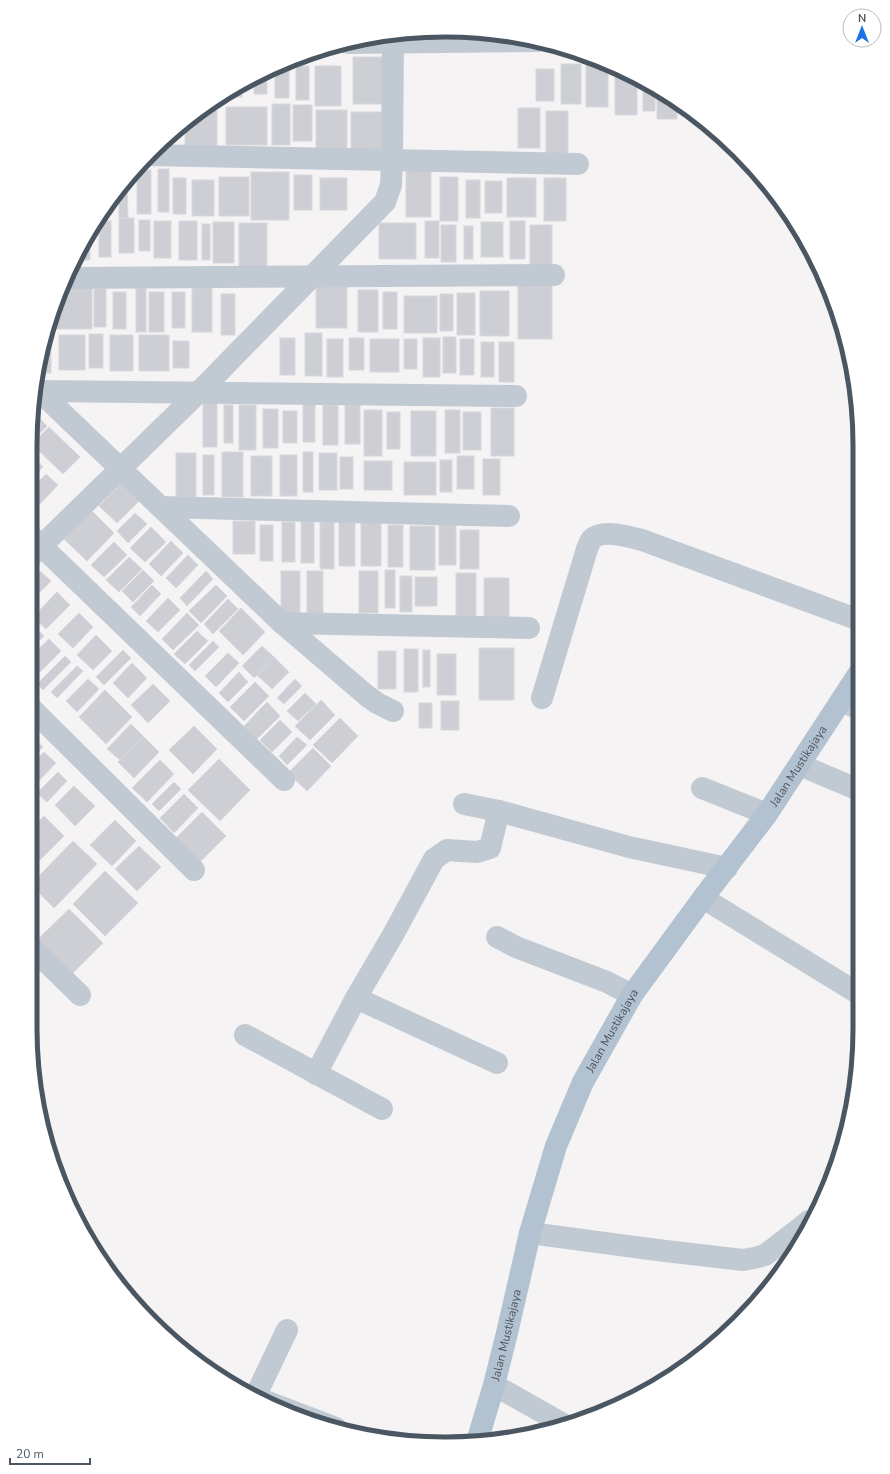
<svg xmlns="http://www.w3.org/2000/svg" width="890" height="1474" font-family="'Nunito Sans',sans-serif">
<style>
.building{fill:#cdcfd5;stroke:#d7d9de}
.lines{fill:none;stroke-linecap:round;stroke-linejoin:round}
.minor{stroke:#c1cad2;stroke-width:22}
.major{stroke:#b3c2d1;stroke-width:22}
.labels{text-anchor:middle;stroke-width:3.5;stroke-linejoin:round;paint-order:stroke}
.street-label{font-size:12px;fill:#4a5661;stroke:#fff}
.rim{fill:none;stroke:#4a5661;stroke-width:5}
</style>
<rect width="100%" height="100%" fill="#f5f3f3"/>
<g class="building">
<rect x="353" y="57" width="30" height="47"/>
<path d="M 289,61 L 289,98 L 275,98 L 275,67 Z"/>
<path d="M 586,63 L 606,63 L 608,64 L 608,107 L 586,107 Z"/>
<rect x="561" y="64" width="20" height="40"/>
<rect x="296" y="66" width="13" height="34"/>
<rect x="315" y="66" width="26" height="40"/>
<path d="M 615,67 L 637,79 L 637,115 L 615,115 Z"/>
<rect x="536" y="69" width="18" height="32"/>
<path d="M 267,72 L 267,94 L 254,94 L 254,79 Z"/>
<path d="M 643,83 L 655,89 L 655,111 L 643,111 Z"/>
<path d="M 242,85 L 242,97 L 224,97 L 224,95 Z"/>
<path d="M 657,90 L 677,101 L 677,119 L 657,119 Z"/>
<path d="M 213,101 L 217,101 L 217,146 L 185,146 L 185,124 Z"/>
<rect x="272" y="104" width="18" height="41"/>
<rect x="293" y="105" width="19" height="36"/>
<path d="M 681,105 L 692,115 L 681,115 Z"/>
<rect x="226" y="107" width="41" height="38"/>
<rect x="518" y="108" width="22" height="40"/>
<rect x="316" y="110" width="31" height="40"/>
<rect x="546" y="111" width="22" height="43"/>
<rect x="351" y="112" width="31" height="45"/>
<rect x="158" y="169" width="11" height="43"/>
<rect x="137" y="170" width="14" height="44"/>
<rect x="406" y="170" width="25" height="47"/>
<rect x="251" y="172" width="38" height="48"/>
<rect x="294" y="175" width="18" height="35"/>
<rect x="219" y="177" width="30" height="39"/>
<rect x="440" y="177" width="18" height="44"/>
<rect x="173" y="178" width="13" height="36"/>
<rect x="320" y="178" width="27" height="32"/>
<rect x="507" y="178" width="29" height="39"/>
<rect x="544" y="178" width="22" height="43"/>
<rect x="192" y="180" width="22" height="36"/>
<rect x="466" y="180" width="14" height="38"/>
<rect x="485" y="181" width="17" height="32"/>
<path d="M 127,182 L 128,218 L 119,218 L 119,191 Z"/>
<path d="M 110,202 L 110,211 L 103,211 Z"/>
<rect x="119" y="218" width="15" height="35"/>
<rect x="139" y="220" width="11" height="31"/>
<rect x="99" y="221" width="12" height="36"/>
<rect x="154" y="221" width="17" height="37"/>
<rect x="179" y="221" width="18" height="39"/>
<rect x="425" y="221" width="14" height="37"/>
<rect x="510" y="221" width="15" height="38"/>
<rect x="213" y="222" width="21" height="41"/>
<rect x="481" y="222" width="22" height="35"/>
<rect x="239" y="223" width="28" height="45"/>
<rect x="379" y="223" width="37" height="36"/>
<rect x="202" y="224" width="8" height="36"/>
<rect x="441" y="225" width="15" height="37"/>
<rect x="530" y="225" width="22" height="41"/>
<rect x="464" y="226" width="9" height="33"/>
<path d="M 90,234 L 90,260 L 78,260 Z"/>
<rect x="518" y="285" width="34" height="54"/>
<path d="M 65,286 L 92,286 L 92,329 L 55,329 L 55,306 Z"/>
<rect x="316" y="286" width="31" height="42"/>
<rect x="136" y="288" width="10" height="44"/>
<rect x="192" y="288" width="20" height="44"/>
<rect x="94" y="289" width="12" height="38"/>
<rect x="358" y="290" width="20" height="42"/>
<rect x="480" y="291" width="29" height="45"/>
<rect x="113" y="292" width="13" height="37"/>
<rect x="149" y="292" width="15" height="40"/>
<rect x="172" y="292" width="13" height="36"/>
<rect x="383" y="292" width="14" height="37"/>
<rect x="457" y="293" width="18" height="42"/>
<rect x="221" y="294" width="14" height="41"/>
<rect x="440" y="294" width="13" height="37"/>
<rect x="404" y="296" width="33" height="37"/>
<rect x="305" y="333" width="17" height="43"/>
<rect x="89" y="334" width="14" height="34"/>
<path d="M 47,335 L 51,335 L 51,373 L 40,373 Z"/>
<rect x="59" y="335" width="26" height="35"/>
<rect x="110" y="335" width="23" height="36"/>
<rect x="139" y="335" width="30" height="36"/>
<rect x="443" y="337" width="13" height="36"/>
<rect x="280" y="338" width="15" height="37"/>
<rect x="349" y="338" width="15" height="32"/>
<rect x="423" y="338" width="17" height="39"/>
<rect x="327" y="339" width="16" height="38"/>
<rect x="370" y="339" width="29" height="33"/>
<rect x="404" y="339" width="13" height="30"/>
<rect x="460" y="339" width="14" height="36"/>
<rect x="173" y="341" width="16" height="27"/>
<rect x="481" y="342" width="13" height="35"/>
<rect x="499" y="342" width="15" height="40"/>
<rect x="203" y="401" width="14" height="46"/>
<rect x="303" y="403" width="12" height="39"/>
<rect x="224" y="405" width="9" height="38"/>
<rect x="239" y="405" width="17" height="45"/>
<rect x="323" y="405" width="15" height="40"/>
<rect x="345" y="405" width="15" height="39"/>
<rect x="491" y="408" width="23" height="48"/>
<rect x="263" y="409" width="15" height="39"/>
<rect x="364" y="410" width="18" height="46"/>
<rect x="445" y="410" width="15" height="43"/>
<rect x="283" y="411" width="14" height="32"/>
<rect x="411" y="411" width="25" height="45"/>
<rect x="387" y="412" width="13" height="37"/>
<rect x="463" y="412" width="18" height="38"/>
<path d="M 34,413 L 47,426 L 31,442 L 31,418 Z"/>
<path d="M 49,427 L 80,457 L 63,474 L 32,444 Z"/>
<rect x="222" y="452" width="21" height="45"/>
<rect x="303" y="452" width="10" height="40"/>
<rect x="176" y="453" width="20" height="44"/>
<rect x="319" y="453" width="18" height="37"/>
<rect x="203" y="455" width="11" height="40"/>
<rect x="280" y="455" width="17" height="41"/>
<rect x="251" y="456" width="21" height="40"/>
<rect x="457" y="456" width="17" height="33"/>
<rect x="340" y="457" width="13" height="32"/>
<path d="M 36,459 L 43,467 L 31,479 L 31,464 Z"/>
<rect x="483" y="459" width="17" height="36"/>
<rect x="440" y="460" width="12" height="32"/>
<rect x="364" y="461" width="28" height="29"/>
<rect x="404" y="462" width="32" height="33"/>
<path d="M 46,474 L 58,485 L 33,511 L 31,510 L 31,489 Z"/>
<path d="M 121,484 L 139,501 L 117,523 L 99,506 Z"/>
<path d="M 92,511 L 114,533 L 87,561 L 64,539 Z"/>
<path d="M 135,513 L 147,524 L 128,543 L 117,531 Z"/>
<rect x="361" y="519" width="20" height="47"/>
<rect x="233" y="521" width="22" height="33"/>
<rect x="301" y="521" width="13" height="42"/>
<rect x="282" y="522" width="13" height="40"/>
<rect x="320" y="522" width="14" height="47"/>
<rect x="339" y="522" width="16" height="44"/>
<rect x="260" y="525" width="13" height="36"/>
<rect x="388" y="525" width="15" height="42"/>
<rect x="439" y="525" width="17" height="40"/>
<rect x="410" y="526" width="25" height="44"/>
<path d="M 151,527 L 166,542 L 145,562 L 130,548 Z"/>
<rect x="460" y="530" width="19" height="39"/>
<path d="M 171,541 L 183,553 L 161,576 L 149,564 Z"/>
<path d="M 114,542 L 127,555 L 104,577 L 91,565 Z"/>
<path d="M 188,555 L 198,565 L 176,588 L 166,578 Z"/>
<path d="M 129,557 L 142,569 L 119,592 L 106,580 Z"/>
<path d="M 143,570 L 154,581 L 133,602 L 122,591 Z"/>
<rect x="385" y="570" width="10" height="38"/>
<path d="M 40,571 L 51,581 L 37,595 L 32,589 L 32,579 Z"/>
<path d="M 206,571 L 213,579 L 187,606 L 180,598 Z"/>
<rect x="281" y="571" width="19" height="44"/>
<rect x="307" y="571" width="16" height="46"/>
<rect x="359" y="571" width="19" height="42"/>
<rect x="456" y="573" width="20" height="43"/>
<rect x="400" y="576" width="12" height="36"/>
<rect x="415" y="577" width="22" height="29"/>
<rect x="484" y="578" width="25" height="39"/>
<path d="M 152,585 L 161,594 L 140,616 L 131,607 Z"/>
<path d="M 216,585 L 227,596 L 201,623 L 189,611 Z"/>
<path d="M 57,592 L 70,605 L 46,629 L 33,617 Z"/>
<path d="M 32,596 L 38,603 L 32,610 Z"/>
<path d="M 168,598 L 180,610 L 158,632 L 146,621 Z"/>
<path d="M 228,599 L 238,609 L 213,634 L 204,624 Z"/>
<path d="M 241,608 L 265,632 L 243,655 L 219,631 Z"/>
<path d="M 79,613 L 93,627 L 73,648 L 58,634 Z"/>
<path d="M 187,613 L 199,625 L 173,650 L 162,639 Z"/>
<path d="M 32,624 L 44,636 L 32,648 Z"/>
<path d="M 197,631 L 208,641 L 185,664 L 174,654 Z"/>
<path d="M 96,635 L 112,651 L 93,670 L 77,655 Z"/>
<path d="M 49,639 L 61,651 L 35,677 L 32,674 L 32,655 Z"/>
<path d="M 213,641 L 219,647 L 195,671 L 189,665 Z"/>
<path d="M 262,646 L 274,657 L 254,678 L 242,666 Z"/>
<rect x="479" y="648" width="35" height="52"/>
<rect x="404" y="649" width="14" height="43"/>
<path d="M 123,650 L 131,658 L 104,685 L 96,677 Z"/>
<rect x="423" y="650" width="7" height="37"/>
<rect x="378" y="651" width="18" height="38"/>
<path d="M 228,653 L 239,663 L 216,687 L 205,676 Z"/>
<rect x="437" y="654" width="19" height="41"/>
<path d="M 65,656 L 71,662 L 43,690 L 37,684 Z"/>
<path d="M 274,657 L 289,672 L 272,689 L 257,675 Z"/>
<path d="M 132,663 L 147,678 L 128,698 L 113,683 Z"/>
<path d="M 77,666 L 83,671 L 57,698 L 51,692 Z"/>
<path d="M 239,672 L 248,682 L 228,702 L 219,693 Z"/>
<path d="M 88,679 L 99,689 L 77,712 L 66,701 Z"/>
<path d="M 295,679 L 302,686 L 284,704 L 277,698 Z"/>
<path d="M 255,682 L 269,696 L 244,721 L 230,707 Z"/>
<path d="M 153,684 L 170,701 L 148,723 L 131,705 Z"/>
<path d="M 105,690 L 132,717 L 106,744 L 79,717 Z"/>
<path d="M 305,693 L 316,704 L 298,721 L 287,711 Z"/>
<path d="M 321,700 L 335,715 L 310,740 L 295,726 Z"/>
<rect x="441" y="701" width="18" height="29"/>
<path d="M 267,702 L 280,716 L 257,739 L 244,726 Z"/>
<rect x="419" y="703" width="13" height="25"/>
<path d="M 340,718 L 358,736 L 332,763 L 313,745 Z"/>
<path d="M 280,720 L 292,732 L 272,752 L 260,740 Z"/>
<path d="M 131,724 L 143,736 L 120,760 L 107,749 Z"/>
<path d="M 194,726 L 217,749 L 193,774 L 169,750 Z"/>
<path d="M 32,736 L 43,747 L 32,758 Z"/>
<path d="M 143,736 L 159,752 L 134,778 L 118,762 Z"/>
<path d="M 297,737 L 307,745 L 287,765 L 279,756 Z"/>
<path d="M 313,748 L 331,766 L 307,791 L 288,773 Z"/>
<path d="M 44,752 L 56,763 L 32,788 L 32,764 Z"/>
<path d="M 219,759 L 250,790 L 220,821 L 188,790 Z"/>
<path d="M 160,760 L 174,774 L 147,802 L 132,788 Z"/>
<path d="M 58,772 L 67,781 L 47,802 L 37,793 Z"/>
<path d="M 174,782 L 181,789 L 159,811 L 152,804 Z"/>
<path d="M 74,786 L 95,806 L 75,826 L 55,805 Z"/>
<path d="M 184,794 L 198,808 L 174,833 L 160,818 Z"/>
<path d="M 202,812 L 226,836 L 198,864 L 174,840 Z"/>
<path d="M 44,816 L 64,836 L 33,867 L 33,827 Z"/>
<path d="M 115,820 L 136,841 L 112,866 L 90,845 Z"/>
<path d="M 73,841 L 97,864 L 54,908 L 33,887 L 33,882 Z"/>
<path d="M 139,846 L 161,867 L 137,891 L 115,869 Z"/>
<path d="M 105,871 L 138,903 L 105,936 L 73,904 Z"/>
<path d="M 69,909 L 103,943 L 72,974 L 37,940 Z"/>
</g>
<g class="lines">
<g class="minor">
<path d="M 348,43 L 537,41"/>
<path d="M 149,155 L 578,164"/>
<path d="M 69,278 L 554,275"/>
<path d="M 37,389 L 282,623 L 366,695 L 377,703 L 393,711"/>
<path d="M 39,391 L 516,396"/>
<path d="M 161,507 L 509,516"/>
<path d="M 31,536 L 284,780"/>
<path d="M 31,556 L 198,393 L 385,202 L 391,185 L 392,160 L 393,35"/>
<path d="M 282,623 L 529,628"/>
<path d="M 542,698 L 587,549 C 588,546 590,542 591,540 C 601,528 630,537 642,540 L 859,620"/>
<path d="M 842,701 L 859,709"/>
<path d="M 32,709 L 194,870"/>
<path d="M 800,765 L 859,790"/>
<path d="M 702,788 L 767,814"/>
<path d="M 464,804 L 499,811 L 629,847 L 727,868"/>
<path d="M 703,898 L 859,994"/>
<path d="M 497,937 L 516,947 L 607,982 L 632,995"/>
<path d="M 33,949 L 80,995"/>
<path d="M 356,998 L 497,1063"/>
<path d="M 245,1035 L 382,1109"/>
<path d="M 316,1074 L 356,998 L 394,933 L 434,859 L 447,850 L 477,852 L 490,848 L 499,811"/>
<path d="M 530,1233 L 657,1250 L 743,1260 L 754,1258 L 765,1255 L 809,1221"/>
<path d="M 494,1385 L 565,1425"/>
<path d="M 255,1397 L 336,1428"/>
<path d="M 255,1397 L 287,1330"/>
</g>
<path class="major" id="s1" d="M 477,1442 L 494,1385 L 507,1333 L 530,1233 L 556,1146 L 583,1082 L 632,995 L 703,898 L 767,814 L 859,673"/>
</g>
<g class="labels">
<g class="street-label">
<text dy="4" stroke="none"><textPath href="#s1" startOffset="759">Jalan Mustikajaya</textPath></text>
<text dy="4" stroke="none"><textPath href="#s1" startOffset="435">Jalan Mustikajaya</textPath></text>
<text dy="4" stroke="none"><textPath href="#s1" startOffset="111">Jalan Mustikajaya</textPath></text>
</g>
</g>
<path d="M0 0H890V1474H0ZM445 37H445A408 408 0 0 1 853 445V1029A408 408 0 0 1 445 1437H445A408 408 0 0 1 37 1029V445A408 408 0 0 1 445 37Z" fill="#fff" fill-rule="evenodd"/>
<path class="rim" d="M445 37H445A408 408 0 0 1 853 445V1029A408 408 0 0 1 445 1437H445A408 408 0 0 1 37 1029V445A408 408 0 0 1 445 37Z"/>
<g transform="translate(862 28)"><circle r="19" fill="#ffffff" stroke="#b7bbc0"/>
<path d="M0-3L7 15L0 10L-7 15Z" fill="#1a73e8"/>
<text y="-6" font-size="11" font-weight="bold" text-anchor="middle" fill="#4a5661">N</text>
</g>
<path d="M10 1458v6h80v-6" fill="none" stroke="#4a5661" stroke-width="2"/>
<text x="16" y="1458" font-size="12" fill="#4a5661" stroke="#ffffff" stroke-width="3" paint-order="stroke">20 m</text>
</svg>
